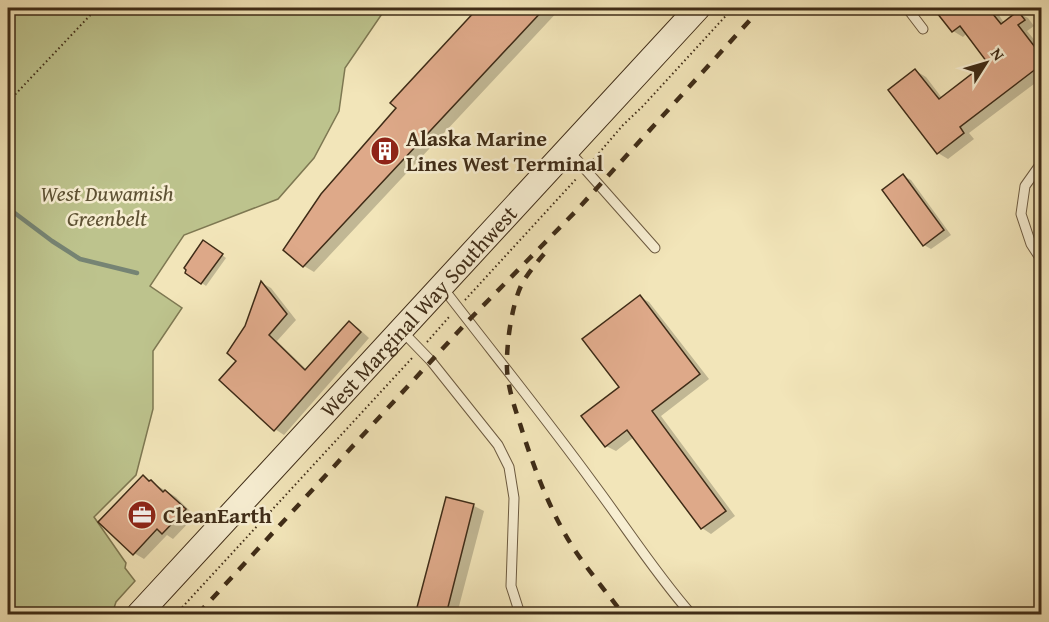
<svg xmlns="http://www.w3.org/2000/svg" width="1049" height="622" font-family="'Gentium Book Plus',serif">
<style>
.green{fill:#bdc38d;stroke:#7e7852;stroke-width:1.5}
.shadow{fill:#0003}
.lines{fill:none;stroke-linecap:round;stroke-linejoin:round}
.stream{stroke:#768474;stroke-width:4.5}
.building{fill:#dea989;stroke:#3f2c17;stroke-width:1.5}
.lane-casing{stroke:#6c5a40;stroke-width:11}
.secondary-casing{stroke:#3f2c17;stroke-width:26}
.path{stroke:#3f2c17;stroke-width:2;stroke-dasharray:1.5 3;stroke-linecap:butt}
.lane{stroke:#f7eed2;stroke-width:9}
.secondary{stroke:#f7eed2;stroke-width:24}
.rail{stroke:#3f2c17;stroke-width:4.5;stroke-dasharray:10 10;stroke-linecap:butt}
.labels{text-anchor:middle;stroke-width:5;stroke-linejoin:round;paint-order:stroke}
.poi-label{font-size:22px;font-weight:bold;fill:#3f2c17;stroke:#f7eed2;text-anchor:start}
.park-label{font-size:22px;font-style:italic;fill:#5e5234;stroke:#f7eed2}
.street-label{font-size:22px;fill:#3f2c17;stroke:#f7eed2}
</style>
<rect width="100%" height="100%" fill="#f2e5b9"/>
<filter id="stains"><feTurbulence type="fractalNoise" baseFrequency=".00333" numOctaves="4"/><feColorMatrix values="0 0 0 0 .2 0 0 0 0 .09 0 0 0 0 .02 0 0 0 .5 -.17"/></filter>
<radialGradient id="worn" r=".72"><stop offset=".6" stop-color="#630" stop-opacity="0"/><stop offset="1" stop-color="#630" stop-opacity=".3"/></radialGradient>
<path class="green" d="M 8,8 L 386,8 L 345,68 L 339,111 L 314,158 L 278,199 L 184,235 L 150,286 L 182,308 L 153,351 L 153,409 L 136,475 L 94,517 L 126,563 L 125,568 L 135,581 L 116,602 L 114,608 L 109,614 L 8,614 Z"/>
<g class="shadow">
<path d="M 480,8 L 561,8 L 314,272 L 304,266 L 399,108 L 392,102 Z"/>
<path d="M 935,8 L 1003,8 L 997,12 L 1004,23 L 1018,13 L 1028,18 L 1034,26 L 1027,31 L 1042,49 L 1042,78 L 969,133 L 974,139 L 948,159 L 938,153 L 916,71 L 926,77 L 942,98 L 989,62 L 967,33 L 963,37 L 953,31 Z"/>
<path d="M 903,176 L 911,180 L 951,235 L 931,249 L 924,245 Z"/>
<path d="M 208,245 L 226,258 L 206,286 L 202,283 Z"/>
<path d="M 262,283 L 271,288 L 296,320 L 277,341 L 307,370 L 349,323 L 358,328 L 369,338 L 284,435 L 275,429 L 238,360 L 246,327 Z"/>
<path d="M 640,297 L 649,302 L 709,379 L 661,416 L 735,516 L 711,534 L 702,528 L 634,437 L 616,451 L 606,446 L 621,387 Z"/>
<path d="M 143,477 L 176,497 L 195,516 L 173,539 L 167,535 L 144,559 L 134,553 Z"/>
<path d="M 447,499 L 474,506 L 484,511 L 457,614 L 418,614 Z"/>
<path d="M 587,612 L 592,613 L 596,614 L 582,614 Z"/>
</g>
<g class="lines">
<path class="stream" d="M 8,208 L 52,241 L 80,259 L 137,273"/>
</g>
<g class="building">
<path d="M 478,8 L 545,8 L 303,267 L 283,250 L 321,194 L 396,108 L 390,103 Z"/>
<path d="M 933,8 L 988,8 L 1001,24 L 1018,11 L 1025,20 L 1018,25 L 1041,55 L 1041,65 L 960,127 L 964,133 L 937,154 L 888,90 L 915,69 L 939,99 L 987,62 L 960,26 L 952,32 Z"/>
<path d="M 903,174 L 944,230 L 923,246 L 882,190 Z"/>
<path d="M 203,240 L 223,254 L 201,284 L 185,273 L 186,270 L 184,268 Z"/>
<path d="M 261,281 L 287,314 L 269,335 L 305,370 L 349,321 L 361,332 L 274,431 L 219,380 L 236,361 L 227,353 L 245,326 Z"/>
<path d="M 640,295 L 700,374 L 652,411 L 726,511 L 701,529 L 627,430 L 605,447 L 581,416 L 619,387 L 582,339 Z"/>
<path d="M 143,475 L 149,481 L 151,480 L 163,492 L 165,490 L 186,509 L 162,534 L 157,529 L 133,555 L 98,522 Z"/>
<path d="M 446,497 L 474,504 L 446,615 L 415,615 Z"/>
</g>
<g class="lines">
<g class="lane-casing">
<g id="lane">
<path d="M 907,8 L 923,29"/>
<path d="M 569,151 L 655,248"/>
<path d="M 1042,162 L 1025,186 L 1021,214 L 1031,244 L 1042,261"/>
<path d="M 443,288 C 493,353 545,417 593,483 C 626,527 655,573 691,614"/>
<path d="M 401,330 L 431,361 L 498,445 L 509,467 L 514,498 L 511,586 L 520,614"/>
</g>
</g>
<g class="secondary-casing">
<g id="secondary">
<path id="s1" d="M 139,614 L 698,8"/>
</g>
</g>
<g class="path">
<path d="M 8,119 L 9,101 L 97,8"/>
<path d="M 593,160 L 623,125 L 643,106 L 733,8"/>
<path d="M 465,300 L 577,178"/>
<path d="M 427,342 L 449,317"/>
<path d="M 176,614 L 413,357"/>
</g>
<use href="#lane" class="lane"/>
<use href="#secondary" class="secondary"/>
<g class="rail">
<path d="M 544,254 C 537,262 530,271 524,280 C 512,300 506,345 507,369 C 508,389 515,408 521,427 C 534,469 552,516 576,552 C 591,574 608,594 623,614"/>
<path d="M 198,614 L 468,321 L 576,211 L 761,8"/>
</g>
</g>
<defs>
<g id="building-disc" transform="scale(1.5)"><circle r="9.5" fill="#8f2418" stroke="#f7eed2"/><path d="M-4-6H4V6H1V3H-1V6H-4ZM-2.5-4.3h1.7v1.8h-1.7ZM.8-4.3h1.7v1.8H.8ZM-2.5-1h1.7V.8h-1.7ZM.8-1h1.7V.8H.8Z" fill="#fff"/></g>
<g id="office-disc" transform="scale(1.5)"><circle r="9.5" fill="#8f2418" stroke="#f7eed2"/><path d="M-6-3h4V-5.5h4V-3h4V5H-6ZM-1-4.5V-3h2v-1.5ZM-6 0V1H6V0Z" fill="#fff"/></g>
</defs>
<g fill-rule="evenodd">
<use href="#building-disc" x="385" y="151"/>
<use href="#office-disc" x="142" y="515"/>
</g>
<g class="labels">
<g class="poi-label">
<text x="406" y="146">Alaska Marine<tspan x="406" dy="25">Lines West Terminal</tspan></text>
<text x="163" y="523">CleanEarth</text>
</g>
<g class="park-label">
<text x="107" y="201">West Duwamish<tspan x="107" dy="25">Greenbelt</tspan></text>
</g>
<g class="street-label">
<text dy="8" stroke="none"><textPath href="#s1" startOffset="412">West Marginal Way Southwest</textPath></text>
</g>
</g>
<rect width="1049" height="622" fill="none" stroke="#f2e5b9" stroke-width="30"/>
<rect x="9" y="9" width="1031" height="604" fill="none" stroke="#3f2c17" stroke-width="3"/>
<rect x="15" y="15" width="1019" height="592" fill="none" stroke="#3f2c17" stroke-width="1.5"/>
<g transform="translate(986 63) rotate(53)" stroke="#f7eed2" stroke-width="4.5" paint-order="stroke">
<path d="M0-4.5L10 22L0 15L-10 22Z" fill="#3f2c17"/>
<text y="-9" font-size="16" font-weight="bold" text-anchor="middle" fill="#3f2c17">N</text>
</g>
<rect width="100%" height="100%" filter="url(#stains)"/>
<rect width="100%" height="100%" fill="url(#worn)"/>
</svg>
